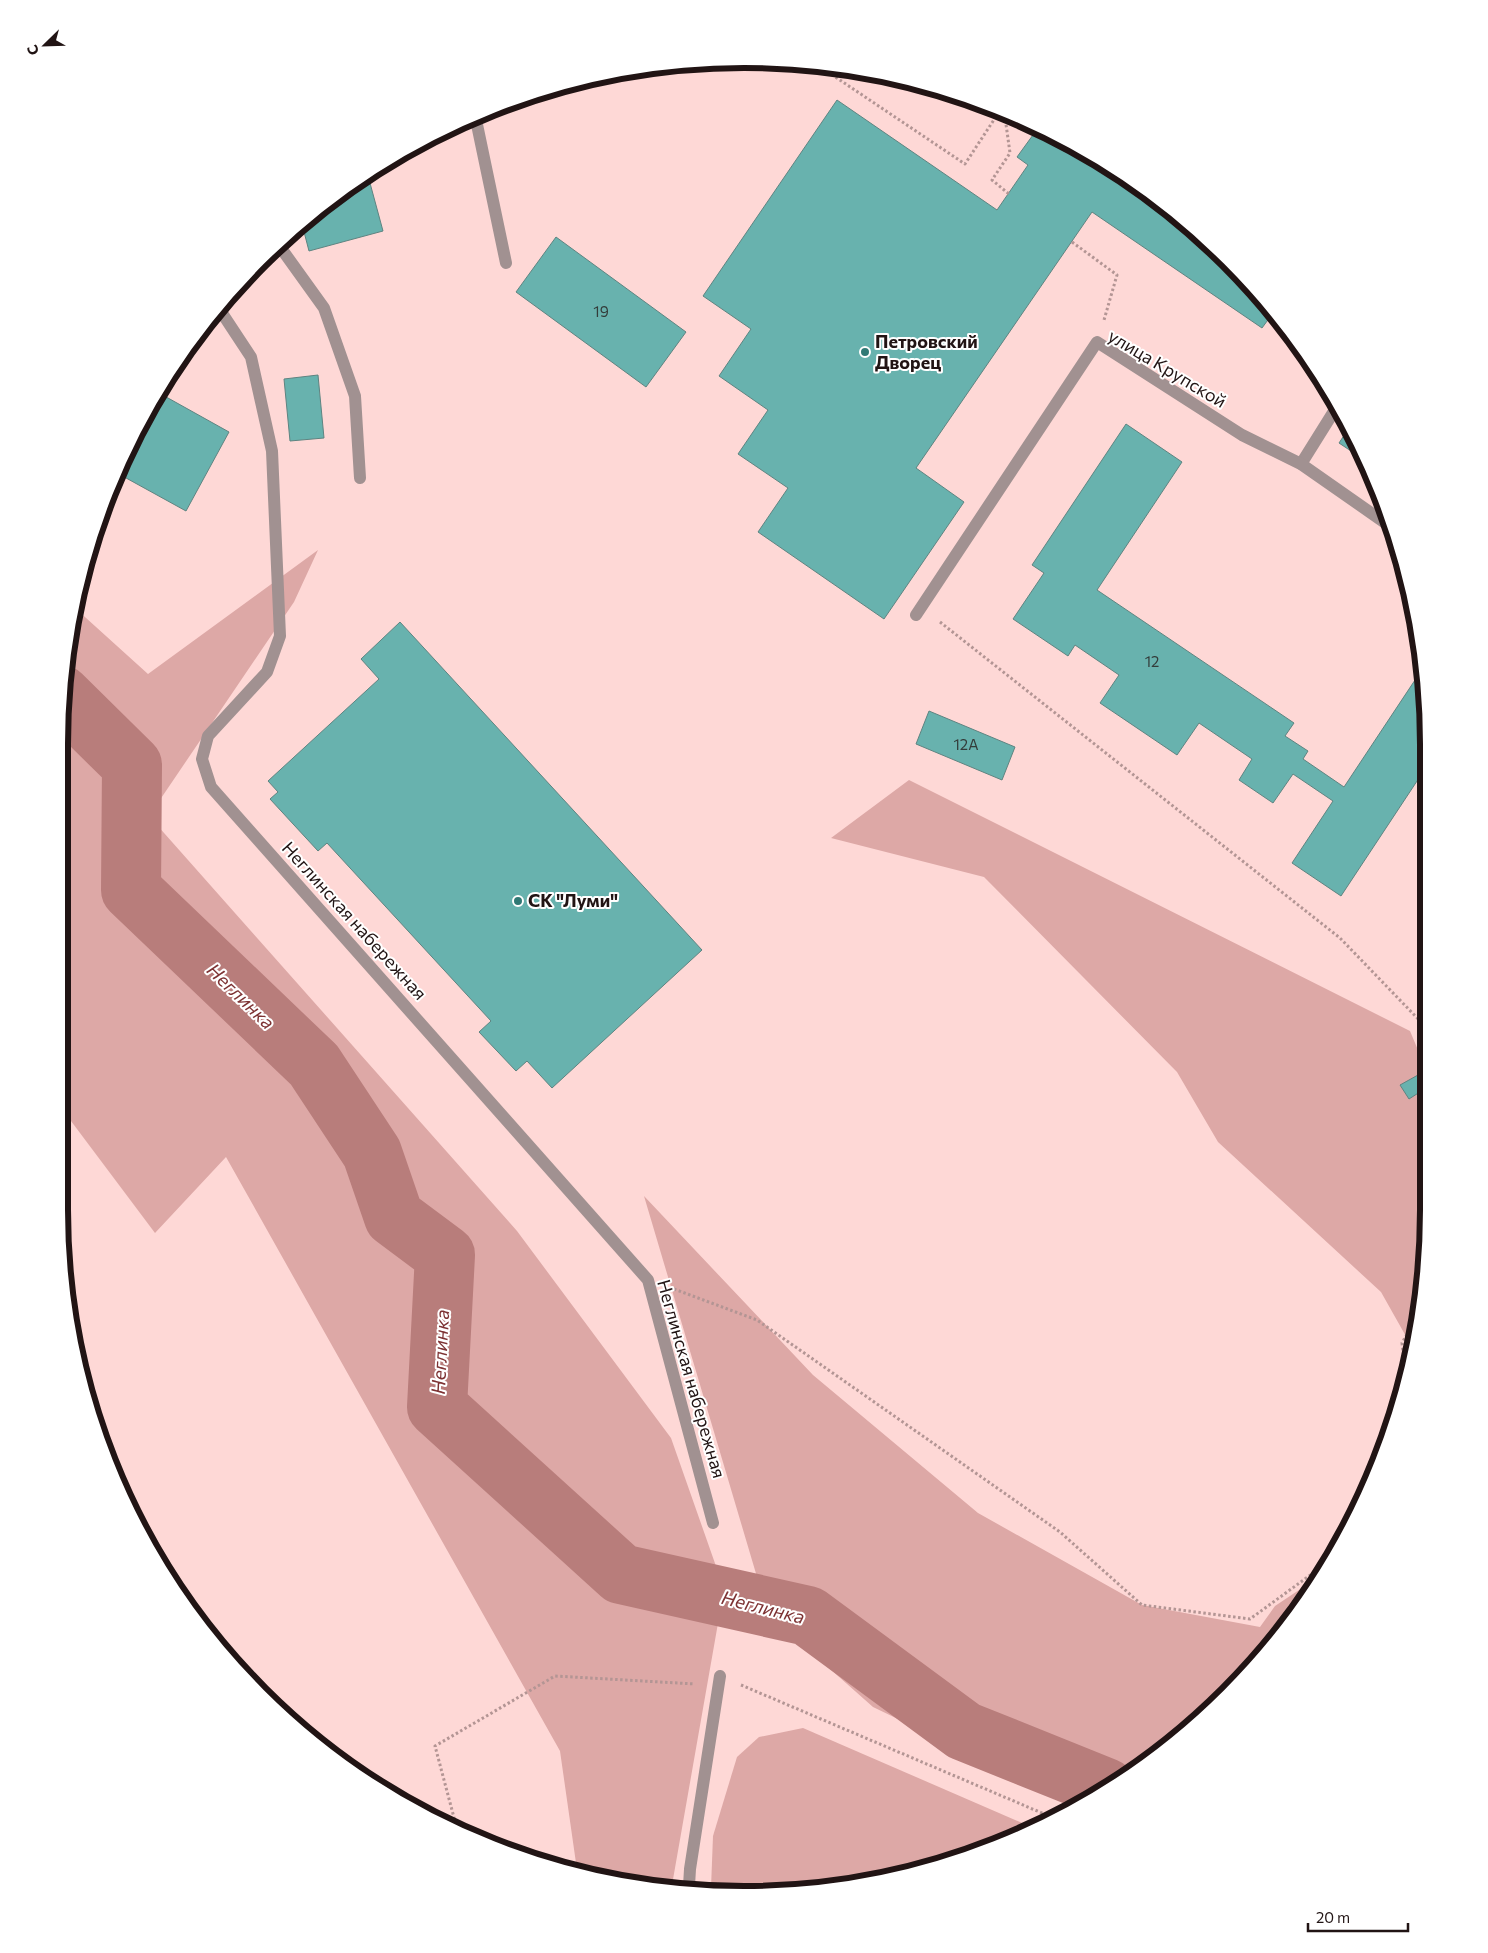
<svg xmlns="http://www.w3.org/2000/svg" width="1488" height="1953" font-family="Commissioner,sans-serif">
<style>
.green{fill:#dda8a6}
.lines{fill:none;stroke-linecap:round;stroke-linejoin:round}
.river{stroke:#b87d7b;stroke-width:60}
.building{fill:#68b2ae;stroke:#5e8481}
.path{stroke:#b39594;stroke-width:3;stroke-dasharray:2.5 2.5;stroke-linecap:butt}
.minor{stroke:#a19191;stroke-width:12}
.poi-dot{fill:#307975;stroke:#fff;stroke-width:2}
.labels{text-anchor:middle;stroke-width:4;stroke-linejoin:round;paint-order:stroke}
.number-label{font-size:15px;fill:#333c3a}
.poi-label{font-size:18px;font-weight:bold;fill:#211414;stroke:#fff;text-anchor:start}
.street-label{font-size:18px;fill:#211414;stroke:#fff}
.water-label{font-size:19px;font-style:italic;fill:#7d3233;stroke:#fff}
.rim{fill:none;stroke:#211414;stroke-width:6}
</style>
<rect width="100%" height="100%" fill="#fed8d6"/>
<g class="green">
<path d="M 318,550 L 294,602 L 149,816 L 517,1231 L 671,1438 L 724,1589 L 672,1885 L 610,1881 L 577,1870 L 560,1751 L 226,1157 L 155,1233 L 59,1105 L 60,699 L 75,608 L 148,674 Z"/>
<path d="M 909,780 L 1410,1031 L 1423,1062 L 1423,1299 L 1412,1347 L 1381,1292 L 1218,1142 L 1177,1072 L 984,877 L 831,838 Z"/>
<path d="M 644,1196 L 813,1375 L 978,1513 L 1142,1605 L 1260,1627 L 1275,1606 L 1317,1578 L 1229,1693 L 1125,1779 L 1074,1804 L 873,1707 L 768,1614 Z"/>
<path d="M 803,1728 L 1029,1826 L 964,1858 L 789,1893 L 711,1888 L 713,1836 L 737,1757 L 759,1737 Z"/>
</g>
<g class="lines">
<path class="river" d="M 61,695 L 132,765 L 131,890 L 314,1065 L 372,1153 L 394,1217 L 445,1255 L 437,1407 L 621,1574 L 808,1616 L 964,1731 L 1106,1788"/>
</g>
<g class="building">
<path d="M 837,100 L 997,210 L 1028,165 L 1017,157 L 1038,128 L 1124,174 L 1228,259 L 1273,313 L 1262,328 L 1092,212 L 916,468 L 964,502 L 884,619 L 758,532 L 788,488 L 738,454 L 768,410 L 719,376 L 751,329 L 703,296 Z"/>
<path d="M 367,172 L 383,231 L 309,251 L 302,224 Z"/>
<path d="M 556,237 L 686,332 L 646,387 L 516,292 Z"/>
<path d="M 201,326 L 202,327 L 172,383 L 167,380 Z"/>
<path d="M 318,375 L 324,438 L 290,441 L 284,379 Z"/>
<path d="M 159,393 L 229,432 L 186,511 L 117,473 L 130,441 Z"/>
<path d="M 1126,424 L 1182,462 L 1097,590 L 1294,723 L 1285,736 L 1308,751 L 1303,759 L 1344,787 L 1423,668 L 1423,772 L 1341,896 L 1292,863 L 1333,801 L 1293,774 L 1273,803 L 1239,780 L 1252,759 L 1199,723 L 1177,755 L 1100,703 L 1119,675 L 1075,645 L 1068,656 L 1013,619 L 1044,573 L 1032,565 Z"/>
<path d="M 1347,431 L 1360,457 L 1339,443 Z"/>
<path d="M 400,622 L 702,950 L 552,1088 L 527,1061 L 516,1071 L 479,1032 L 491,1021 L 327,843 L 318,851 L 270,799 L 278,792 L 268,781 L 379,679 L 361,659 Z"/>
<path d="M 929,711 L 1015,747 L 1002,780 L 916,744 Z"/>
<path d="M 1418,1075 L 1423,1084 L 1423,1090 L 1409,1099 L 1400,1085 Z"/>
</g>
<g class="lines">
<g class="path">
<path d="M 819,66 L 965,164 L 1001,109"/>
<path d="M 1004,110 L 1010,153 L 992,180 L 1009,194"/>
<path d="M 1072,242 L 1117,275 L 1104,320"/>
<path d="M 940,622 L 1340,938 L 1423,1024"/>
<path d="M 674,1289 L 757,1320 L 1060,1532 L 1142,1605 L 1250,1619 L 1331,1560"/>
<path d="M 1406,1375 L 1402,1343 L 1421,1309"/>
<path d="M 741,1685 L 1049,1816"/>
<path d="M 457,1829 L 435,1746 L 555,1676 L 695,1684"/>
</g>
<g class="minor">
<path d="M 475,115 L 506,263"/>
<path d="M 278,244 L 324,308 L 355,396 L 360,478"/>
<path d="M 218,307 L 251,357 L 272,451 L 280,636 L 267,672 L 208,736 L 202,759 L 211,787 L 648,1280 L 713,1523"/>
<path d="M 1301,464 L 1336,408"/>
<path d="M 916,615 L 1097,342 L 1242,435 L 1301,464 L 1394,529"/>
<path d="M 689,1886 L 690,1869 L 720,1676"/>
</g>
</g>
<g class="poi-dot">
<circle cx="865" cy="352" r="5"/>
<circle cx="518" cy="901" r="5"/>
</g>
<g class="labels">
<g class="number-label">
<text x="601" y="317">19</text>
<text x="1152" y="667">12</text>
<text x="966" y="750">12А</text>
</g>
<g class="poi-label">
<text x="875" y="348">Петровский<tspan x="875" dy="21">Дворец</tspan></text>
<text x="528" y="907">СК "Луми"</text>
</g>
<g class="street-label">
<text transform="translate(1167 369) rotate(31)" y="6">улица Крупской</text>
<text transform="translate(354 921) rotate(48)" y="6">Неглинская набережная</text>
<text transform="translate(691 1379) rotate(74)" y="6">Неглинская набережная</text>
</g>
<g class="water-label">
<text transform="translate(241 996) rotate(44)" y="7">Неглинка</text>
<text transform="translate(440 1352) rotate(-87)" y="7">Неглинка</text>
<text transform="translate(763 1607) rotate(14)" y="7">Неглинка</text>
</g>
</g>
<path d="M0 0H1488V1953H0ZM744 68H744A676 676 0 0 1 1420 744V1210A676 676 0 0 1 744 1886H744A676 676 0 0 1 68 1210V744A676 676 0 0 1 744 68Z" fill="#fff" fill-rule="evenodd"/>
<path class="rim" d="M744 68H744A676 676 0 0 1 1420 744V1210A676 676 0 0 1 744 1886H744A676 676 0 0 1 68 1210V744A676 676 0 0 1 744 68Z"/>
<g transform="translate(45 45) rotate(247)" stroke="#ffffff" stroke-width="4" paint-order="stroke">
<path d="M0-4L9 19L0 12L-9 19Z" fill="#211414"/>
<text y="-8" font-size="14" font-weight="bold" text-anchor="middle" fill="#211414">С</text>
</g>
<path d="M1308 1923v8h100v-8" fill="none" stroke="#211414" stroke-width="2.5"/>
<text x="1316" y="1923" font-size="15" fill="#211414" stroke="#ffffff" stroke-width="4" paint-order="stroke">20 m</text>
</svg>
